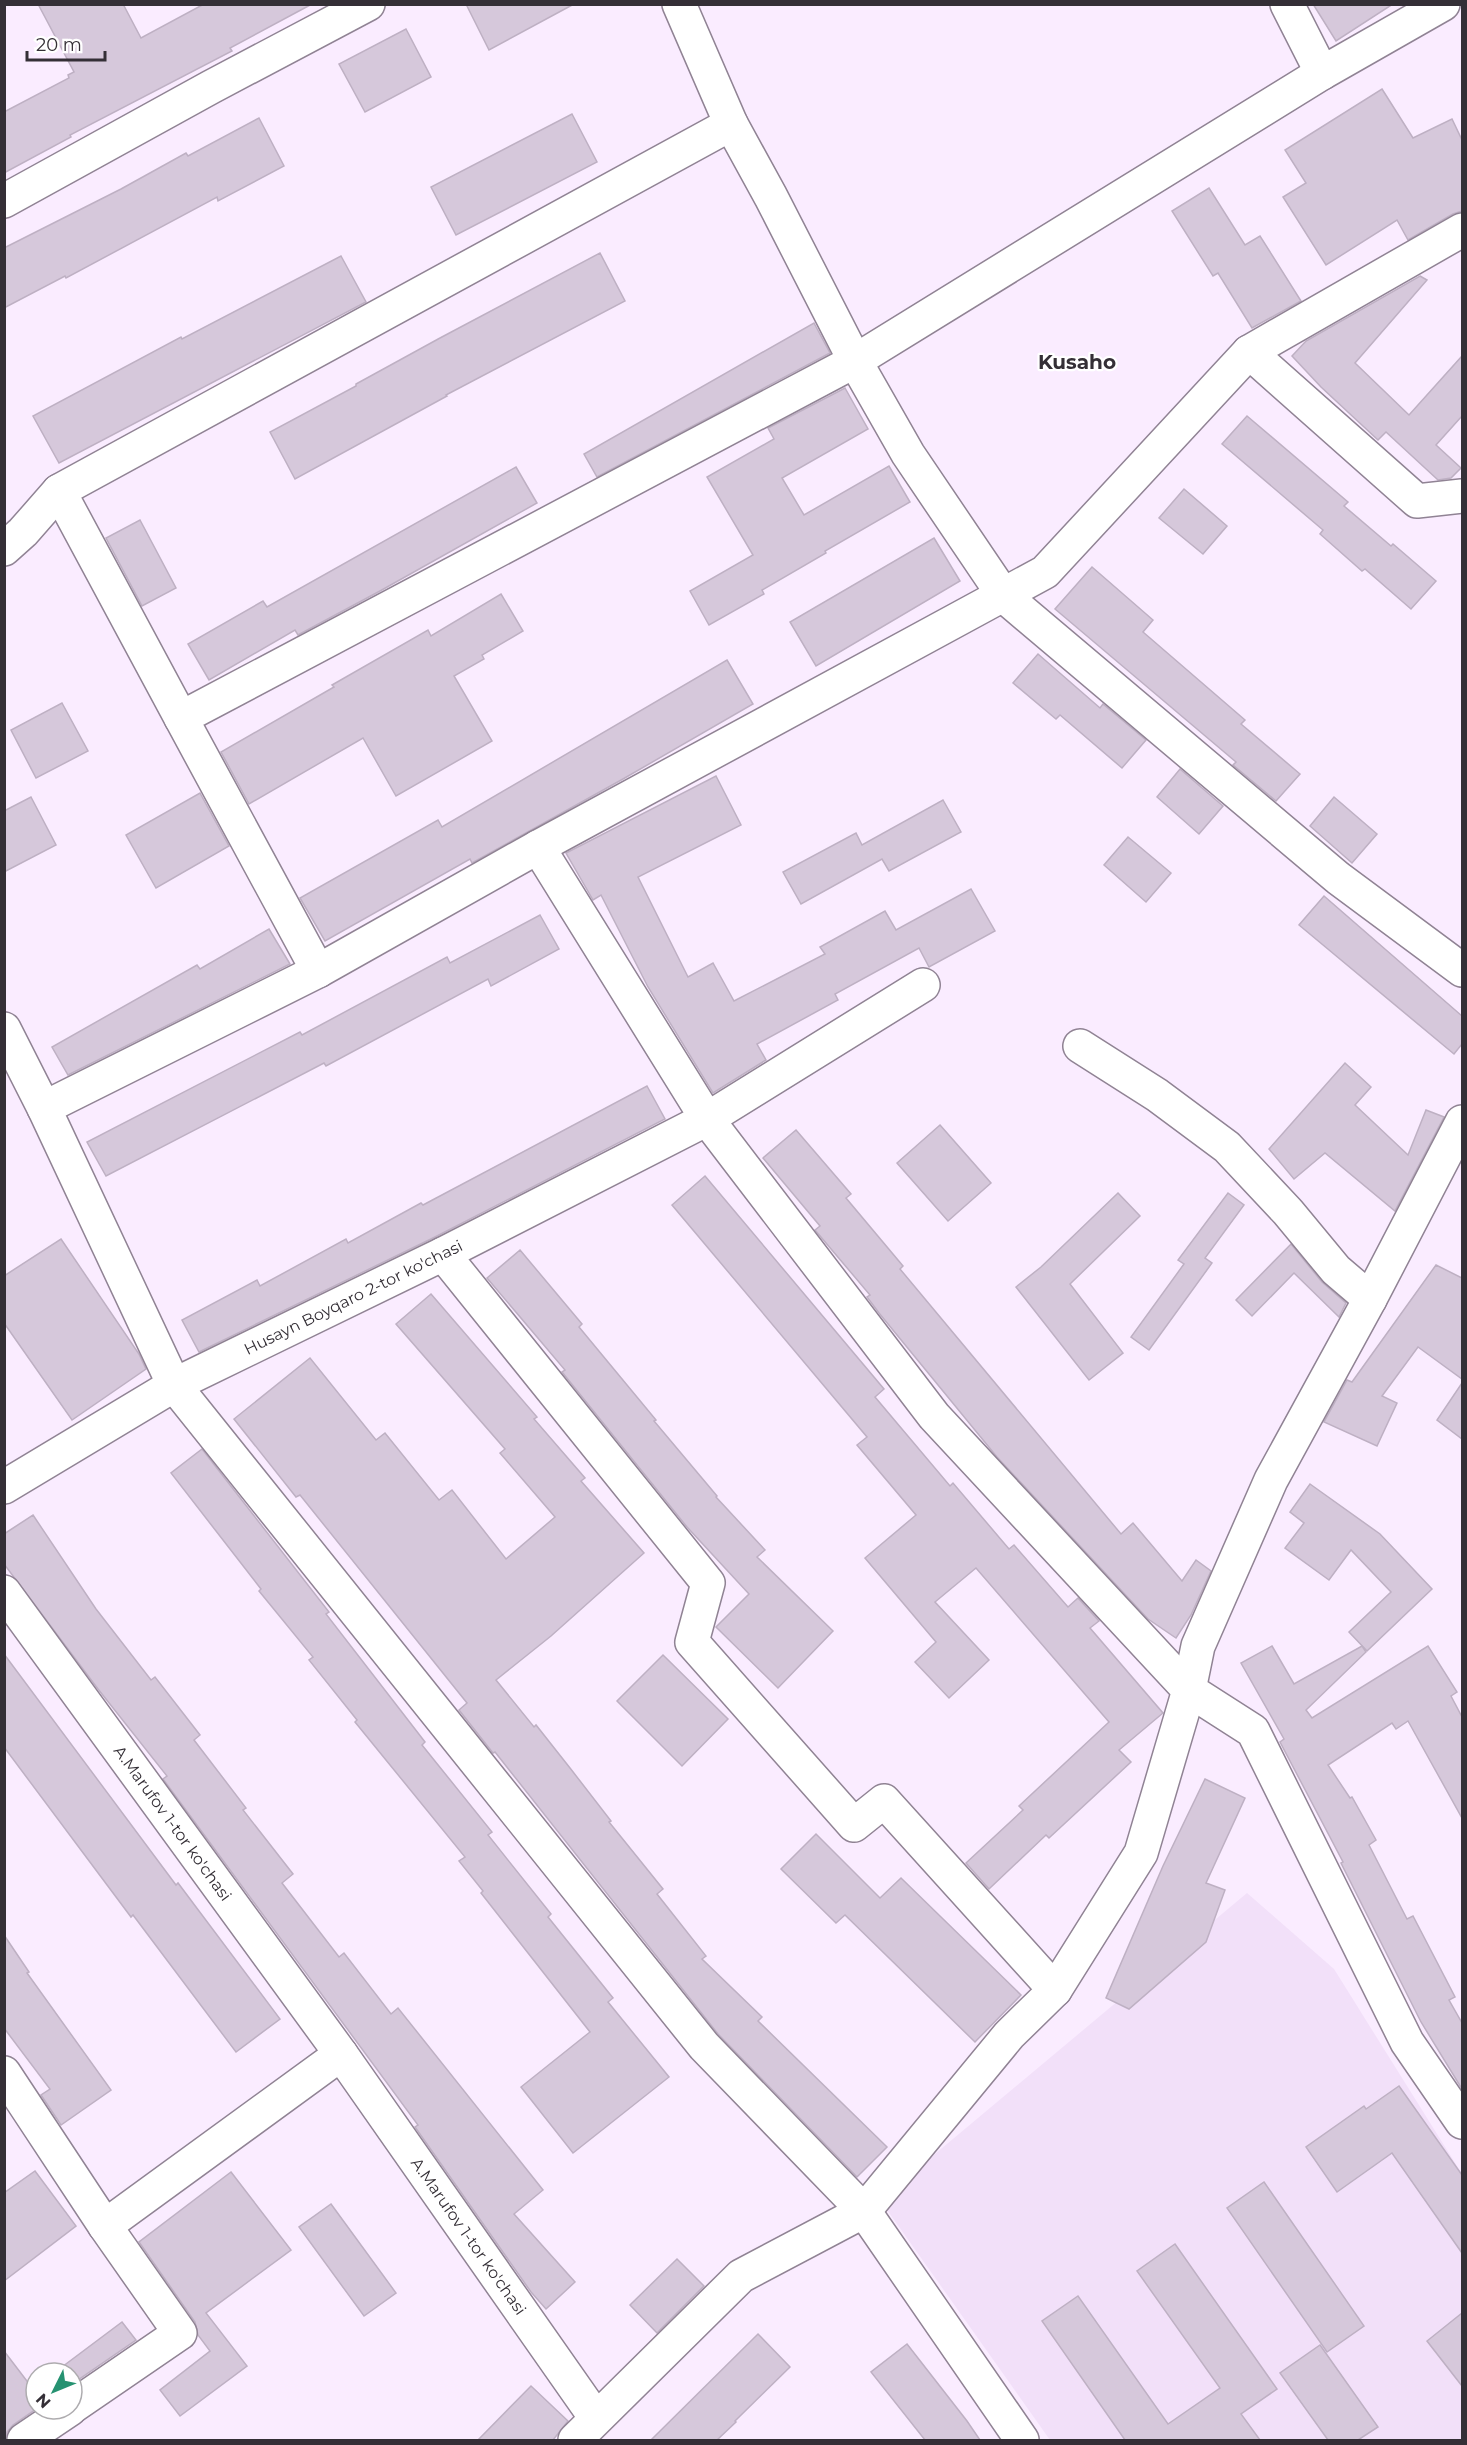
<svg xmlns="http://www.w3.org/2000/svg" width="1467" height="2445" font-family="Montserrat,sans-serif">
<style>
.built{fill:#f2e0f9}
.building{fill:#d6c8db;stroke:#beb0c3;stroke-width:1.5}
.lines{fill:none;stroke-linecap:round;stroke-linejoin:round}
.minor-casing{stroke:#908394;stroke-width:36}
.minor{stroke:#fff;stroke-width:33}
.labels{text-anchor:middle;stroke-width:4.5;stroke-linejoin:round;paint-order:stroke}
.street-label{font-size:16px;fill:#342f36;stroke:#fff}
.quarter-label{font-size:20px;font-weight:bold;fill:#342f36;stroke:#fff}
</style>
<rect width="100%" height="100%" fill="#faecff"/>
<path class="built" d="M 1247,1893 L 1334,1969 L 1462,2174 L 1462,2440 L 1050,2440 L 880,2200 Z"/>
<g class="building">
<path d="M 38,4 L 123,4 L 141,38 L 204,4 L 312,4 L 230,48 L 232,51 L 70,135 L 71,137 L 4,173 L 4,112 L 69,78 L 68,75 L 74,72 Z"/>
<path d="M 466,4 L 574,4 L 489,50 Z"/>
<path d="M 1313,4 L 1393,4 L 1336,41 Z"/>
<path d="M 406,29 L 431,77 L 365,112 L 339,64 Z"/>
<path d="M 1382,89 L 1413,138 L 1452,119 L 1462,140 L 1462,211 L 1453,214 L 1408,240 L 1397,220 L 1326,265 L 1283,197 L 1306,183 L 1285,150 Z"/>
<path d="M 572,114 L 597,162 L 456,235 L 431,187 Z"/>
<path d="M 259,118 L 284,166 L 218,201 L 217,197 L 66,278 L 65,276 L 4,308 L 4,248 L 121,189 L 186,153 L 188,156 Z"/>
<path d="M 1209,188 L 1245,245 L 1260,236 L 1301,301 L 1252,328 L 1218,273 L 1213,276 L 1172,211 Z"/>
<path d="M 600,253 L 625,301 L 446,395 L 447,396 L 295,479 L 270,432 L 356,386 L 356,384 L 440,338 Z"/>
<path d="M 341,256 L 366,302 L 59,463 L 33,416 L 181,337 L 182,339 Z"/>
<path d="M 1420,276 L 1427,280 L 1355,363 L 1409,415 L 1462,356 L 1462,416 L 1436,445 L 1461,468 L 1451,478 L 1438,480 L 1386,432 L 1378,440 L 1321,387 L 1292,356 L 1306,341 Z"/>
<path d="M 814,323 L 830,353 L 597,477 L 584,454 Z"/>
<path d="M 845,388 L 868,429 L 782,478 L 804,515 L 889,466 L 910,502 L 825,551 L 826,553 L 762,590 L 764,594 L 709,625 L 690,591 L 753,555 L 707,477 L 774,439 L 768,428 Z"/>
<path d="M 1247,416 L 1348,502 L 1344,506 L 1391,546 L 1393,544 L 1436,581 L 1411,609 L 1365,569 L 1362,571 L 1320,534 L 1323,530 L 1222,444 Z"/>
<path d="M 516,467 L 537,503 L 380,591 L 298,635 L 295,630 L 209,680 L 188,644 L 263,601 L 267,607 Z"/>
<path d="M 1184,489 L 1227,526 L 1203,554 L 1159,518 Z"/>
<path d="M 140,520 L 176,588 L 142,606 L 106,538 Z"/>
<path d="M 934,538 L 960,581 L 816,666 L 790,622 Z"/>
<path d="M 1092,567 L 1153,620 L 1143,632 L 1245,720 L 1241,724 L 1300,774 L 1276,801 L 1233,765 L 1236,762 L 1055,609 Z"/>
<path d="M 501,594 L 523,631 L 482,655 L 484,659 L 454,676 L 492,741 L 396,796 L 363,738 L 249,804 L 221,752 L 334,687 L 332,685 L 428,630 L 431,636 Z"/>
<path d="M 1038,654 L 1100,708 L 1103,704 L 1146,740 L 1122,768 L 1060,715 L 1056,719 L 1013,683 Z"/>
<path d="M 727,660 L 753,704 L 623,779 L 472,863 L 470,859 L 325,941 L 300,898 L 438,820 L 442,827 Z"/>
<path d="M 62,703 L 88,751 L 36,778 L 11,730 Z"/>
<path d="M 1180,769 L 1223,806 L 1199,834 L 1157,797 Z"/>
<path d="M 716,776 L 741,825 L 638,877 L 688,977 L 713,963 L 734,1001 L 825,954 L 820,947 L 885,911 L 896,930 L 971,889 L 995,931 L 929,967 L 919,948 L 835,994 L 838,1000 L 757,1044 L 766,1060 L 713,1093 L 648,987 L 601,895 L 593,900 L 566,853 Z"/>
<path d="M 200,793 L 229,846 L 156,888 L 126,835 Z"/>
<path d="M 31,797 L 56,845 L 4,872 L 4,811 Z"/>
<path d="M 1334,797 L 1377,834 L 1352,863 L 1310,826 Z"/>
<path d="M 943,800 L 961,832 L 889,871 L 882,859 L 801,904 L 783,872 L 856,833 L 862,845 Z"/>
<path d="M 1128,837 L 1171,873 L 1146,902 L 1104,865 Z"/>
<path d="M 1324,896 L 1462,1016 L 1462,1044 L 1454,1054 L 1299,925 Z"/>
<path d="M 540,915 L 559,949 L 491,986 L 488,979 L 326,1066 L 324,1063 L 106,1176 L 87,1142 L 300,1032 L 302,1035 L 447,957 L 450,963 Z"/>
<path d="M 269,929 L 290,964 L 68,1075 L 52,1047 L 197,965 L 200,969 Z"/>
<path d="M 1345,1063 L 1371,1087 L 1355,1105 L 1408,1155 L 1426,1110 L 1444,1117 L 1395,1211 L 1325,1153 L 1294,1179 L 1269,1149 Z"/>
<path d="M 647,1086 L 665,1119 L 435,1237 L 199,1352 L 182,1320 L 257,1280 L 260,1286 L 346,1239 L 348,1243 L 421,1203 L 423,1205 Z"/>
<path d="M 940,1125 L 991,1183 L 948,1221 L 897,1163 Z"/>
<path d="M 796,1130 L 851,1194 L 846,1198 L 903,1266 L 900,1269 L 1121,1534 L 1133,1523 L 1182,1581 L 1196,1560 L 1211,1571 L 1191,1615 L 1176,1638 L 1148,1619 L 997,1457 L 879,1313 L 867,1297 L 870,1295 L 815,1230 L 820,1226 L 763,1158 Z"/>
<path d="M 705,1176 L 884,1389 L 875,1397 L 950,1486 L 953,1483 L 1009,1549 L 1014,1545 L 1068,1607 L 1078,1598 L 1099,1621 L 1090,1628 L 1163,1713 L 1119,1750 L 1131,1762 L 1049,1838 L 1046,1835 L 989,1889 L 966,1863 L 1023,1810 L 1019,1806 L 1109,1722 L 976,1568 L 935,1602 L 989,1660 L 949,1698 L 915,1662 L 936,1642 L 865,1558 L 916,1515 L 857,1445 L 867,1437 L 672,1205 Z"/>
<path d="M 1118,1193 L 1140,1216 L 1070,1284 L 1123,1353 L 1089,1380 L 1016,1287 L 1041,1267 Z"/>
<path d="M 1228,1193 L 1244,1205 L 1205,1258 L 1212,1263 L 1149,1350 L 1131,1337 L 1184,1264 L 1178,1260 Z"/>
<path d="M 61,1239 L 139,1354 L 146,1369 L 72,1420 L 4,1323 L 4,1276 Z"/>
<path d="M 1291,1244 L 1322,1282 L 1346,1303 L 1339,1317 L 1294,1273 L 1252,1316 L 1236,1300 Z"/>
<path d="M 520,1250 L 582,1324 L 579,1327 L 656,1420 L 654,1421 L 717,1496 L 716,1497 L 765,1550 L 757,1557 L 833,1631 L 778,1688 L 716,1627 L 749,1594 L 687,1527 L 562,1372 L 565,1370 L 487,1278 Z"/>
<path d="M 1436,1265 L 1462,1278 L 1462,1379 L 1418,1347 L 1382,1396 L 1397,1403 L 1377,1446 L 1324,1422 L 1347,1380 L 1352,1382 Z"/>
<path d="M 431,1294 L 537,1417 L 534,1419 L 585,1478 L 581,1481 L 644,1553 L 551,1636 L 496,1680 L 534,1727 L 536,1725 L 570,1768 L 611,1821 L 609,1822 L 663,1889 L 657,1894 L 706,1956 L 702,1959 L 762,2017 L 758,2021 L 887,2147 L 857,2177 L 718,2034 L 495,1752 L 493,1753 L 459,1710 L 467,1703 L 300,1495 L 296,1497 L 234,1419 L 310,1358 L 376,1440 L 385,1433 L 439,1500 L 452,1490 L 506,1559 L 555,1517 L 500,1453 L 505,1449 L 396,1324 Z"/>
<path d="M 1462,1383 L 1462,1439 L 1437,1420 Z"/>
<path d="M 202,1449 L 329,1612 L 326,1614 L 425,1742 L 422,1745 L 492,1832 L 488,1835 L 551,1914 L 548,1917 L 613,1998 L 608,2002 L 669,2077 L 573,2153 L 521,2087 L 590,2032 L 481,1893 L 483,1891 L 459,1861 L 465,1857 L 355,1722 L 357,1720 L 309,1660 L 313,1657 L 259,1591 L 261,1589 L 171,1473 Z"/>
<path d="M 1310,1484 L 1380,1534 L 1432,1589 L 1367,1651 L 1349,1632 L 1391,1592 L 1351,1550 L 1329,1580 L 1285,1548 L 1304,1523 L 1290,1512 Z"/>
<path d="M 33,1515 L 96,1609 L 151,1680 L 155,1677 L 200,1735 L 194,1740 L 246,1808 L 243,1810 L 293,1874 L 282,1883 L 339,1957 L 344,1953 L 391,2014 L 398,2008 L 543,2190 L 514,2214 L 575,2282 L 546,2309 L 531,2292 L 415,2127 L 418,2125 L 163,1779 L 167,1776 L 98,1689 L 4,1564 L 4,1534 Z"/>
<path d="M 1272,1646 L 1294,1684 L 1362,1646 L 1366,1652 L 1306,1710 L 1312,1718 L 1428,1646 L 1457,1692 L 1451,1696 L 1462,1717 L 1462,1818 L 1408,1721 L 1396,1729 L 1392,1723 L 1328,1765 L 1350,1798 L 1352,1797 L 1376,1840 L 1369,1845 L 1407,1919 L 1413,1916 L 1455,1997 L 1449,2000 L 1462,2023 L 1462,2089 L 1421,2022 L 1341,1863 L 1343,1862 L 1280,1742 L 1284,1739 L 1241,1663 Z"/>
<path d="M 4,1654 L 176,1885 L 178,1883 L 280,2019 L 236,2052 L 133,1915 L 131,1917 L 4,1747 Z"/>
<path d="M 663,1655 L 728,1719 L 682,1766 L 617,1701 Z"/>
<path d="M 1205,1779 L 1245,1798 L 1206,1883 L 1225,1890 L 1206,1942 L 1129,2009 L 1106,1998 L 1163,1866 Z"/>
<path d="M 816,1834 L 880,1898 L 901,1878 L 1021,1995 L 975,2042 L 845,1915 L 836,1923 L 781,1869 Z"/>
<path d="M 4,1935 L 29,1972 L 27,1973 L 111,2090 L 61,2125 L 41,2095 L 50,2089 L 4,2028 Z"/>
<path d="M 1399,2086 L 1462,2175 L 1462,2253 L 1392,2153 L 1337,2192 L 1306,2147 L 1364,2106 L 1366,2109 Z"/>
<path d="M 35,2171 L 76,2226 L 4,2281 L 4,2193 Z"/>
<path d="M 231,2172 L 291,2250 L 206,2313 L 247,2366 L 180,2416 L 160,2390 L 210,2351 L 198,2335 L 195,2322 L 139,2242 Z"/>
<path d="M 1264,2182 L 1364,2326 L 1327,2352 L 1227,2208 Z"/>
<path d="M 331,2204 L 396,2293 L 364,2316 L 299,2227 Z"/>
<path d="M 1175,2244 L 1277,2389 L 1241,2414 L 1260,2440 L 1125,2440 L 1042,2321 L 1078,2296 L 1168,2424 L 1220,2388 L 1137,2271 Z"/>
<path d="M 677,2259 L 704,2286 L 657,2333 L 630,2305 Z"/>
<path d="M 1462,2313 L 1462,2386 L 1427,2341 Z"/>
<path d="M 122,2322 L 136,2340 L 72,2384 L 72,2373 L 54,2373 Z"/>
<path d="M 758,2334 L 790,2367 L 735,2421 L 736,2422 L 717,2440 L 651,2440 Z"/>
<path d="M 907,2344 L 967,2421 L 980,2440 L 925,2440 L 871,2372 Z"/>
<path d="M 1320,2345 L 1378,2427 L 1358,2440 L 1328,2440 L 1280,2373 Z"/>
<path d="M 4,2351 L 33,2389 L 36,2387 L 36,2409 L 13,2425 L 7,2432 L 5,2440 Z"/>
<path d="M 531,2386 L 568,2421 L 553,2440 L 478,2440 Z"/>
</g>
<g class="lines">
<g class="minor-casing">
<g id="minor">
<path d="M 679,4 L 731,124 L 771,197 L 855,361 L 908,454 L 1004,596 L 1338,878 L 1462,970"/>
<path d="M 1287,4 L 1322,73"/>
<path d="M 4,201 L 211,87 L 368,4"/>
<path d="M 1249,352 L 1462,230"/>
<path d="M 59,491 L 181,718"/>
<path d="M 4,549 L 23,532 L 59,491 L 731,124"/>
<path d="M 538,847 L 707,1119 L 934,1416 L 1189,1690 L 1141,1853 L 1055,1990 L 1009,2035 L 864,2211 L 741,2276 L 575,2440"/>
<path d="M 318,971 L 181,718 L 855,361 L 1322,73 L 1443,4"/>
<path d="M 4,1029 L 44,1108"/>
<path d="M 1080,1046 L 1157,1095 L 1227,1147 L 1288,1212 L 1336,1270 L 1370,1299"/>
<path d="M 1462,1122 L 1370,1299 L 1271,1480 L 1198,1646 L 1189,1690 L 1253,1731 L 1407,2042 L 1462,2122"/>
<path d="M 443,1254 L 708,1583 L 692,1642 L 854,1825 L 884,1801 L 1055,1990"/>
<path d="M 4,1487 L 174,1385 L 443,1254 L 707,1119 L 923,985"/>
<path d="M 4,1592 L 341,2054 L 596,2418"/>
<path d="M 4,2073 L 105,2226 L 180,2333 L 72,2407"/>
<path d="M 105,2226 L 341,2054"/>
<path d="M 24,2440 L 70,2409"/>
<path d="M 1022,2440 L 864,2211 L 704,2046 L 174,1385 L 44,1108 L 318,971 L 538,847 L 1045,572 L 1249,352 L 1417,501 L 1462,496"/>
</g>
</g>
<use href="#minor" class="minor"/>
</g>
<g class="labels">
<g class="street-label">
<text transform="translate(353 1297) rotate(-26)" y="6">Husayn Boyqaro 2-tor ko'chasi</text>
<text transform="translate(173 1823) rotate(54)" y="6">A.Marufov 1-tor ko'chasi</text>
<text transform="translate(469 2236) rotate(55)" y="6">A.Marufov 1-tor ko'chasi</text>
</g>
<g class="quarter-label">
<text x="1077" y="369">Kusaho</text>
</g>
</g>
<rect width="1467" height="2445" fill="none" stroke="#342f36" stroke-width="12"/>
<g transform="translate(54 2391) rotate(227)"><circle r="28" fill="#ffffff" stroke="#aeacaf" stroke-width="1.5"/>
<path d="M0-4.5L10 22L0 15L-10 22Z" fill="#269271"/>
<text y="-9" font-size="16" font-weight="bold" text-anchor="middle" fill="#342f36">N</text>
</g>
<path d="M27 51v9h78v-9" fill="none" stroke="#342f36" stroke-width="3"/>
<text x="36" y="51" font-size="18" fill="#342f36" stroke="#ffffff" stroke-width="4.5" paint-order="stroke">20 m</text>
</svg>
